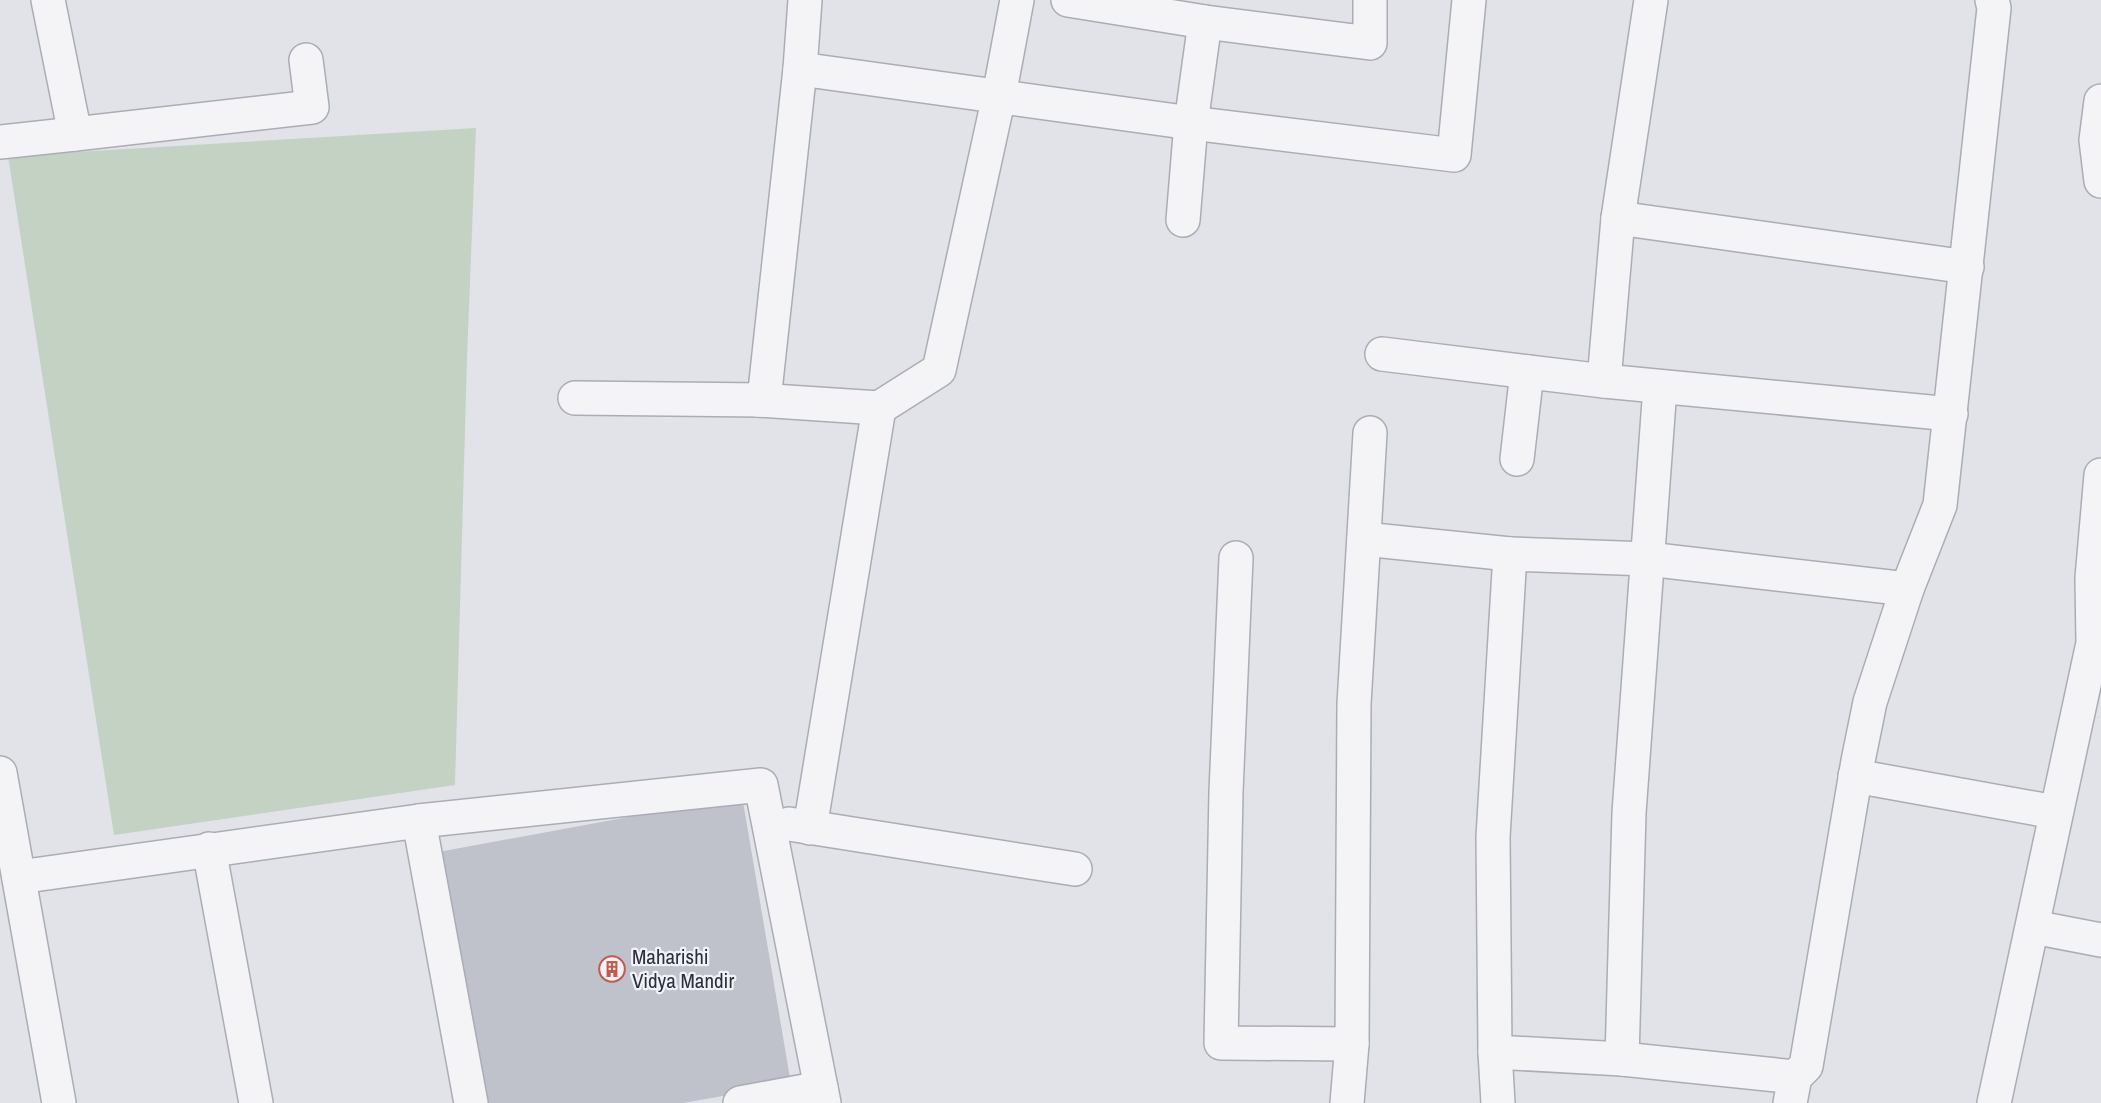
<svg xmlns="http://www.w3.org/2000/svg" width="2101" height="1103" font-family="'Archivo Narrow',sans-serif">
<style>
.green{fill:#c3d2c3}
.building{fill:#bfc1cb}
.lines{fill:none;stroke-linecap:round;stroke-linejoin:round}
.street-casing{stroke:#aaadb6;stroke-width:36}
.street{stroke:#f4f4f7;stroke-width:33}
.labels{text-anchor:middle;stroke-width:4.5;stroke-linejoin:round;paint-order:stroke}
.poi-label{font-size:21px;fill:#2b2e40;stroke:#f1f2f6;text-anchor:start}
</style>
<rect width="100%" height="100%" fill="#e1e3e9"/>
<path class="green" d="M 476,128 L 467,358 L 455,785 L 114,835 L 8,156 Z"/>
<path class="building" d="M 742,796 L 791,1084 L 683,1103 L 476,1103 L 433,853 Z"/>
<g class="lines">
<g class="street-casing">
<g id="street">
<path d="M 1068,0 L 1205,22 L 1370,43 L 1370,0"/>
<path d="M 1651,0 L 1618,218 L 1604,381 L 1951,414"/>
<path d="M 800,69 L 1191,123 L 1454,155 L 1469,0"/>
<path d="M 2101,101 L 2096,140 L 2101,181"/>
<path d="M 75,134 L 312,107 L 306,60"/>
<path d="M 0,142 L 75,134 L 48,0"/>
<path d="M 1618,218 L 1967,267"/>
<path d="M 1183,220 L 1191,123 L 1205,22"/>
<path d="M 1382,354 L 1604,381"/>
<path d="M 575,398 L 764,400 L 800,69 L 805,0"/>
<path d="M 757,400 L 879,408"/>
<path d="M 1517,459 L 1527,372"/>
<path d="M 1364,539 L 1510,554"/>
<path d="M 1236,558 L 1226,792 L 1221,1043 L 1352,1044"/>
<path d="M 0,773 L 59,1103"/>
<path d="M 1855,776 L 2055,812"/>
<path d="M 419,821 L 471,1103"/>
<path d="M 789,824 L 1075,869"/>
<path d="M 810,828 L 879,408 L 939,370 L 999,96 L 1017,0"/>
<path d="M 209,849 L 256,1103"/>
<path d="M 19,877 L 419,821 L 761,785 L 824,1103"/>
<path d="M 2033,927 L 2101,940"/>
<path d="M 1495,1052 L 1498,1103"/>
<path d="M 1622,1059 L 1629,813 L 1660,387"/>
<path d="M 1795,1077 L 1622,1059 L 1495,1052 L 1493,837 L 1510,554 L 1648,559 L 1907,589"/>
<path d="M 740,1103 L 821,1088"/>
<path d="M 1347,1103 L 1352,1044 L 1354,704 L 1370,433"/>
<path d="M 1790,1103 L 1795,1077 L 1806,1066 L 1858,761 L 1870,702 L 1907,589 L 1940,505 L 1994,8 L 1992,0"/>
<path d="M 1994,1103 L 2093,643 L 2092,578 L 2101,475"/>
</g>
</g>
<use href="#street" class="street"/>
</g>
<defs>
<g id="building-ring" transform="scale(1.35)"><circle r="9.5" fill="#f1f2f6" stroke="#c5584f" stroke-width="1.5"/><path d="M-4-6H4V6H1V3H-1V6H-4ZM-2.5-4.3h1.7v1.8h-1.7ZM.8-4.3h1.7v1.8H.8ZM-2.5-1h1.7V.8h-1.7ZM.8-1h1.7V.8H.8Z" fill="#c5584f"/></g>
</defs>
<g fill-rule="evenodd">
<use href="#building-ring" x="612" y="969"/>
</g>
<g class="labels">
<g class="poi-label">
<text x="632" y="964">Maharishi<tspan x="632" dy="24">Vidya Mandir</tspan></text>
</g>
</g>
</svg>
